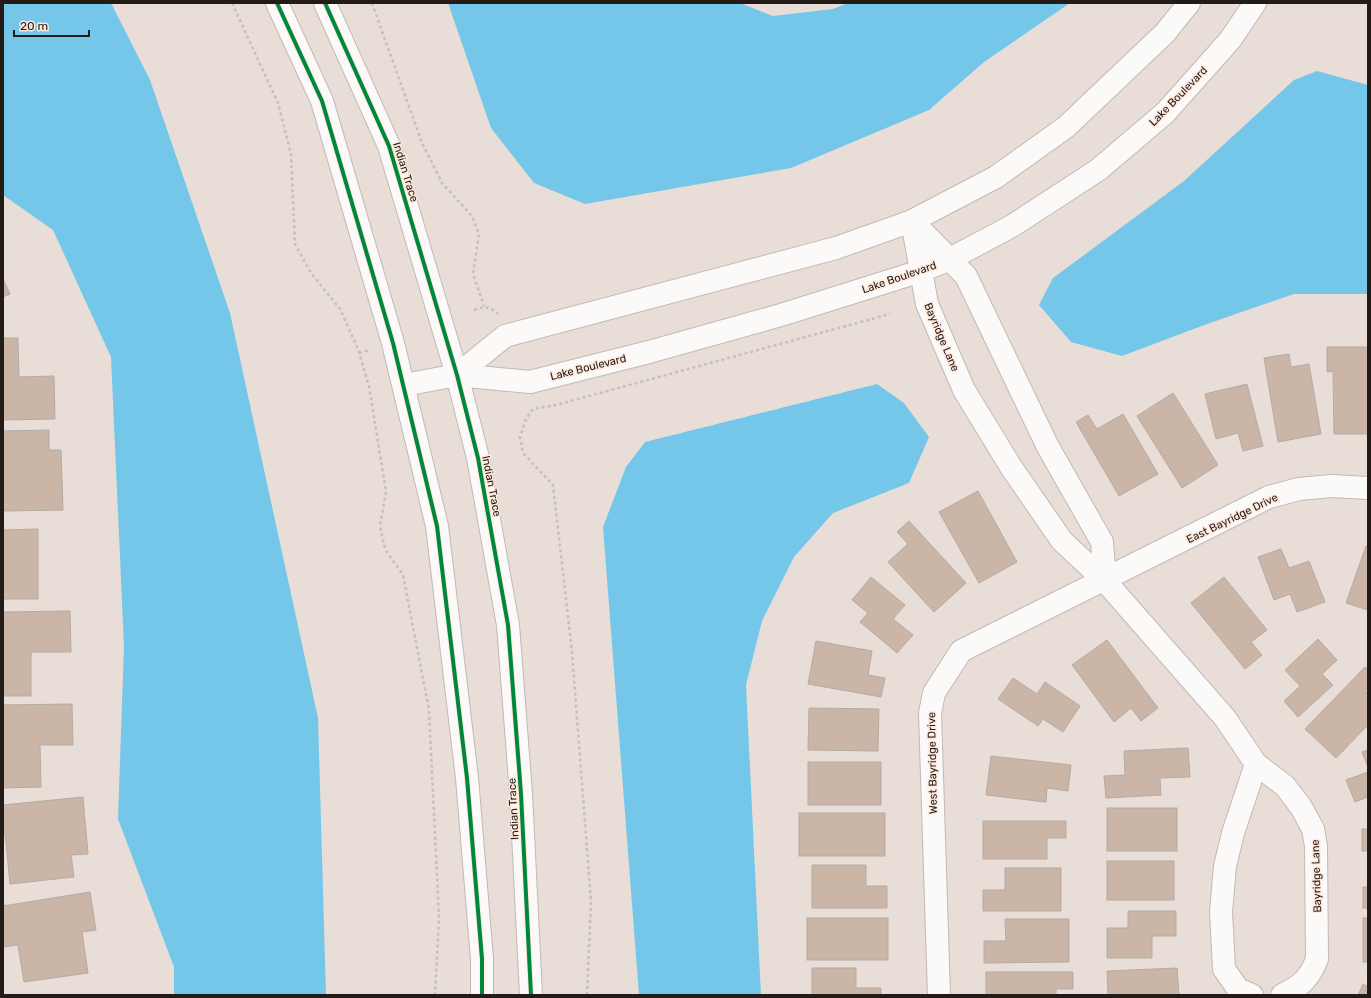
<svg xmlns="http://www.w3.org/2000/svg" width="1371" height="998" font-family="Rubik,sans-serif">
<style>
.water{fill:#74c7e9}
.building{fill:#cbb5a7;stroke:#b4aba6}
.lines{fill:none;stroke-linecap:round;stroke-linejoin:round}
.minor-casing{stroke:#c2b9b4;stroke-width:24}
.secondary-casing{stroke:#c2b9b4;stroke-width:24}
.path{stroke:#c4c0be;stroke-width:2.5;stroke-dasharray:3 3;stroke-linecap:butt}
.minor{stroke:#fcfaf9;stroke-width:22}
.secondary{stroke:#fcfaf9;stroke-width:22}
.cycleway-casing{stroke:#fee9dc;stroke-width:6}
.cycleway{stroke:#00873e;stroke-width:4}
.labels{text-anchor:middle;stroke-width:3;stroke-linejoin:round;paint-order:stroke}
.street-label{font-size:11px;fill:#221b17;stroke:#fee9dc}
</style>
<rect width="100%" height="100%" fill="#e8ddd7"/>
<g class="water">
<path d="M 3,3 L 111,3 L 150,80 L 230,313 L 318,718 L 326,995 L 174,995 L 174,967 L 118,819 L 124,646 L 111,357 L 53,230 L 3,195 Z"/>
<path d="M 448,3 L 740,3 L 773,16 L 833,9 L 848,3 L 1070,3 L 984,62 L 929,110 L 791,168 L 585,204 L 534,183 L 491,128 Z"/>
<path d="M 1317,71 L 1368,85 L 1368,294 L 1294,294 L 1207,324 L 1122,356 L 1071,342 L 1039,305 L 1053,278 L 1184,181 L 1294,80 Z"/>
<path d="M 877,384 L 904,403 L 929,437 L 909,483 L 833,513 L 794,557 L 762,621 L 746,685 L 761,995 L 639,995 L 603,527 L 626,467 L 645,442 Z"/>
</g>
<g class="building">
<path d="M 3,279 L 10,294 L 3,297 Z"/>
<path d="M 3,338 L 18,338 L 19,377 L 54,376 L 55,419 L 3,420 Z"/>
<path d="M 1327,347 L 1368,347 L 1368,434 L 1334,434 L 1333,371 L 1327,372 Z"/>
<path d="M 1289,354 L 1291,367 L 1309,364 L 1321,434 L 1278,442 L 1264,358 Z"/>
<path d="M 1247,384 L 1263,446 L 1243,451 L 1238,433 L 1216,439 L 1205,394 Z"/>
<path d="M 1173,393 L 1218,465 L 1182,488 L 1137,416 Z"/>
<path d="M 1123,414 L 1158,474 L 1119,496 L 1076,422 L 1088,415 L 1097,429 Z"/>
<path d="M 49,430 L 49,450 L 61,450 L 63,510 L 3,511 L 3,431 Z"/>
<path d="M 978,491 L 1017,562 L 979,583 L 939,512 Z"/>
<path d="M 909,521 L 966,583 L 934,612 L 888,562 L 908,544 L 897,532 Z"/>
<path d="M 38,529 L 38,599 L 3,599 L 3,530 Z"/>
<path d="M 1366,546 L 1368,546 L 1368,610 L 1346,603 Z"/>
<path d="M 1281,549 L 1289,568 L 1309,561 L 1325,602 L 1297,612 L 1290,594 L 1274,600 L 1258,557 Z"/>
<path d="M 871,577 L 905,605 L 893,619 L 913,635 L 897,653 L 860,622 L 868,613 L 852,600 Z"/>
<path d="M 1224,577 L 1267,630 L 1251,642 L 1262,655 L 1245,669 L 1191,603 Z"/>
<path d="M 70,611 L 71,652 L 31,652 L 31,696 L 3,696 L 3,612 Z"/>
<path d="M 1318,639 L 1337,660 L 1322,674 L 1333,685 L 1298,717 L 1284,701 L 1300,686 L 1285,670 Z"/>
<path d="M 1107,640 L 1158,708 L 1141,721 L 1131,708 L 1114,722 L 1072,665 Z"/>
<path d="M 816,641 L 872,651 L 868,675 L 885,678 L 881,697 L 808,684 Z"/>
<path d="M 1365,667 L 1368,670 L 1368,688 L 1365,691 L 1368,694 L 1368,725 L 1336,758 L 1305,729 Z"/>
<path d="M 1013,678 L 1037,694 L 1045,682 L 1080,706 L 1063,732 L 1043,719 L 1038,726 L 998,699 Z"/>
<path d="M 72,704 L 73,745 L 40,745 L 41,787 L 3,788 L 3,705 Z"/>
<path d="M 809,708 L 879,709 L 878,751 L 808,750 Z"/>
<path d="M 1188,748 L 1190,777 L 1160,778 L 1161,795 L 1106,798 L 1104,776 L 1125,775 L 1124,751 Z"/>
<path d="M 1368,750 L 1368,767 L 1362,752 Z"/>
<path d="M 991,756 L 1071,765 L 1068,791 L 1047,788 L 1046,802 L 986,795 Z"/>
<rect x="808" y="762" width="73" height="43"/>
<path d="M 1368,772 L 1368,797 L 1355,802 L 1346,780 Z"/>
<path d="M 83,797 L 88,854 L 71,855 L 74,877 L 10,884 L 5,833 L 3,833 L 3,805 Z"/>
<rect x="1107" y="808" width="70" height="43"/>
<rect x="799" y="813" width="86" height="43"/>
<path d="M 983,821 L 1066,821 L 1066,838 L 1047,838 L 1047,859 L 983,859 Z"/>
<rect x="1362" y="829" width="6" height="22"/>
<rect x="1107" y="861" width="67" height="39"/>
<path d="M 812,865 L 866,865 L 866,886 L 887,886 L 887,908 L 812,908 Z"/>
<path d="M 1005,868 L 1061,868 L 1061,911 L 983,911 L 983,890 L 1005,890 Z"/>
<rect x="1363" y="887" width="5" height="21"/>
<path d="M 90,892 L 96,930 L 82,932 L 88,973 L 24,982 L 18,945 L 3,947 L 3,906 Z"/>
<path d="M 1128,911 L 1176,911 L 1176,936 L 1152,936 L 1152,958 L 1107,958 L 1107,928 L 1128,928 Z"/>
<rect x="807" y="918" width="81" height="42"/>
<rect x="1363" y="918" width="5" height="44"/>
<path d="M 1005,919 L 1069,919 L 1069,962 L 984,963 L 984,941 L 1006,941 Z"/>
<path d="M 812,968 L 856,968 L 856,988 L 881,988 L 881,995 L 812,995 Z"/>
<path d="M 1177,968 L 1179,995 L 1108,995 L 1107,971 Z"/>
<path d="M 986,972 L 1073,972 L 1073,989 L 1056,989 L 1056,995 L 986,995 Z"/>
<path d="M 1363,984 L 1368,987 L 1368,995 L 1358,995 Z"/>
</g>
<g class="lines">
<g class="minor-casing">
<g id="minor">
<path d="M 457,375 L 505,336 L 836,248 L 912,221 L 996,177 L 1066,127 L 1165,33 L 1189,3"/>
<path d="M 404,385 L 457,375 L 530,382 L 649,352 L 781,315 L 921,271 L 950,259 L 1012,226 L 1098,170 L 1165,113 L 1230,40 L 1255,3"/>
<path d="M 1105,581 L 1102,542 L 1048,447 L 966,276 L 912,221 L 927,304 L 964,390 L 1011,467 L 1062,541 L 1105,581 L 1225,718 L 1256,764 L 1285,786 L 1301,807 L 1313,829 L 1316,846 L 1317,959 C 1310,978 1300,987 1282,995"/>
<path d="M 939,995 L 930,713 L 934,693 L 961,651 L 1269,497 L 1299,489 L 1331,486 L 1368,488"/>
<path d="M 1252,995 L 1238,989 L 1224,969 L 1221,912 L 1225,866 L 1233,833 L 1256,764"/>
</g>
</g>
<g class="secondary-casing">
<g id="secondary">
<path d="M 277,3 L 322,101 L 393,343 L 437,526 L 467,778 L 482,959 L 482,995"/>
<path d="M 325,3 L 389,146 L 457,375 L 478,458 L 508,625 L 521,794 L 531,995"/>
</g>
</g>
<g class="path">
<path d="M 232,3 L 278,103 L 291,154 L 295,244 L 311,273 L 340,309 L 358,349 L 369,386 L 386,492 L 380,526 L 385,549 L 403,575 L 429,710 L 439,918 L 435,995"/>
<path d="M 372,3 L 422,143 L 442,183 L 472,216 L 479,234 L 473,274 L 484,306"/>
<path d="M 474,310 C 485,306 489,306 498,314"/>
<path d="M 359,353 L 370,350"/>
<path d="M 587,995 L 591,902 L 572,652 L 553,485 L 523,453 L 520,437 L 526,419 L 533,409 L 556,405 L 890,314"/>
</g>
<use href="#minor" class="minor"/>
<use href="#secondary" class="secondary"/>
<g class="cycleway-casing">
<g id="cycleway">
<path d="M 277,3 L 322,101 L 393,343 L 437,526 L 467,778 L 482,959 L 482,995"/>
<path d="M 325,3 L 389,146 L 457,375 L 478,458 L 508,625 L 521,794 L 531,995"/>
</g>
</g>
<use href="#cycleway" class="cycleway"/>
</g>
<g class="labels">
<g class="street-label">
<text transform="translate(1178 96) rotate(-46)" y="4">Lake Boulevard</text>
<text transform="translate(406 172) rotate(73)" y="4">Indian Trace</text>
<text transform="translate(899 277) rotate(-19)" y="4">Lake Boulevard</text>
<text transform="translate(942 337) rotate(67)" y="4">Bayridge Lane</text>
<text transform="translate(588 367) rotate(-14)" y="4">Lake Boulevard</text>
<text transform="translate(492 486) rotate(79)" y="4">Indian Trace</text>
<text transform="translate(1232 518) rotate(-26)" y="4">East Bayridge Drive</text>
<text transform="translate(932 763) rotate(-91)" y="4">West Bayridge Drive</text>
<text transform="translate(513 809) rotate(-93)" y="4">Indian Trace</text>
<text transform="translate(1316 876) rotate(-92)" y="4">Bayridge Lane</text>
</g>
</g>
<rect width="1371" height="998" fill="none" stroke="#221b17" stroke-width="8"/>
<path d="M14 30v6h75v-6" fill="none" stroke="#221b17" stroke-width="2"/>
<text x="20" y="30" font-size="12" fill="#221b17" stroke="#fee9dc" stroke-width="3" paint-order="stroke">20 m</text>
</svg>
